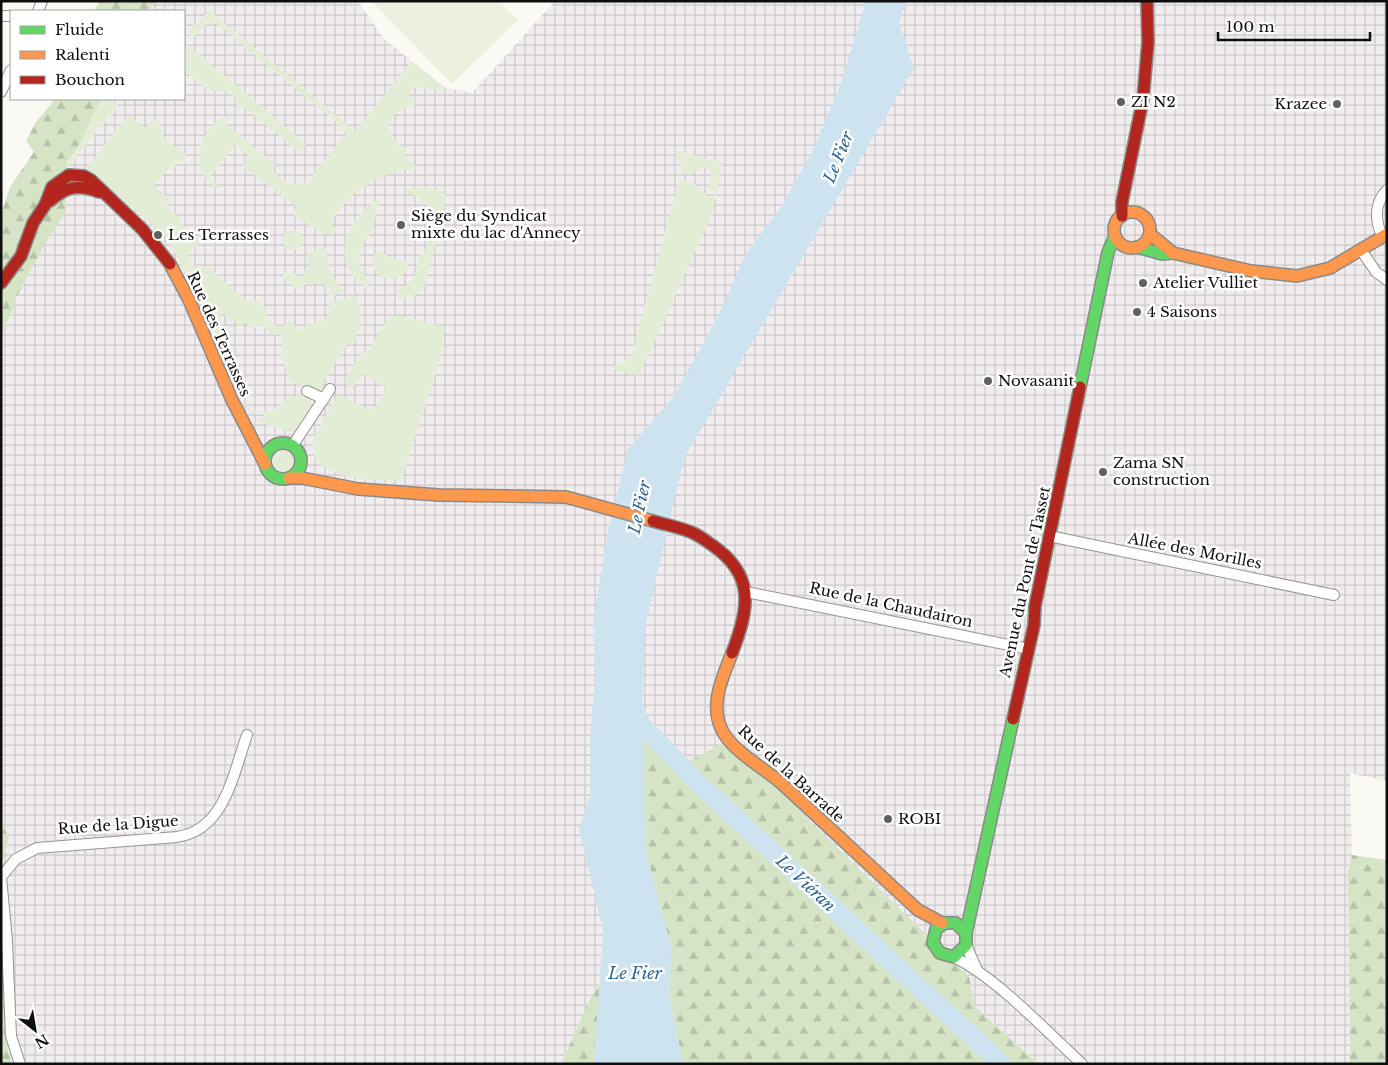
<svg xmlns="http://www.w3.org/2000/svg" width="1388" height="1065" font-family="'Libre Baskerville',serif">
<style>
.industrial{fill:url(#industrial-grid)}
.grass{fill:#e3edd6}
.forest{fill:url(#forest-firs)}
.pitch{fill:#ecf2df}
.water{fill:#cee3f0}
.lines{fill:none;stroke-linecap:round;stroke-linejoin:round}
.river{stroke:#cee3f0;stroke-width:19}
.street-casing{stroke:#949491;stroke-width:12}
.fast-casing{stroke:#8b8a88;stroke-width:14}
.slow-casing{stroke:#8b8a88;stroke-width:14}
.jam-casing{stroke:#8b8a88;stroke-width:14}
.street{stroke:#fefefd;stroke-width:10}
.fast{stroke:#63d668;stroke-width:11}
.slow{stroke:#ff974d;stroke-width:11}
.jam{stroke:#b3261e;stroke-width:11}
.poi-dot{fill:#61605e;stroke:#fff;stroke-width:2}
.labels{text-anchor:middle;stroke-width:5;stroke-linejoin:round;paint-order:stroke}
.poi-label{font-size:15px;fill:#0e0e0e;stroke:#fff;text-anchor:start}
.street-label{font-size:15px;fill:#0e0e0e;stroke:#fff}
.water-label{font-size:16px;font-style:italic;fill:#265f90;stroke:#fff}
</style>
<defs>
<pattern id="industrial-grid" width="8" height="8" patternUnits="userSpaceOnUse" patternTransform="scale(1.25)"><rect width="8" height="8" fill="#f1edef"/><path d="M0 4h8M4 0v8" fill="none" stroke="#cdcacc"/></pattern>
<pattern id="forest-firs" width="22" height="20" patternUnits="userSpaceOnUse" patternTransform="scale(1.25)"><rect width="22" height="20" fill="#d4e4c5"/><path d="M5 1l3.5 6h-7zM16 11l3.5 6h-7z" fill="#b5c2a8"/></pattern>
</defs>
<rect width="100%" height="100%" fill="#faf9f3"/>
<path class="industrial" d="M 155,1 L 358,1 L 384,39 L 444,87 L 472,93 L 555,1 L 1387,1 L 1387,781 L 1350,773 L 1352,855 L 1348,871 L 1350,1064 L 1039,1064 L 975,1007 L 969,977 L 682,766 L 643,728 L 646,852 L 671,947 L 600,984 L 588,1003 L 561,1064 L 12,1064 L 8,1051 L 1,932 L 1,864 L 9,838 L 1,822 L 1,334 L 14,309 L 15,300 L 47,240 L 65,214 L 67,168 L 118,106 L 112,100 L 113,99 L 184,99 L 184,11 L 149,11 Z"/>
<g class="grass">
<path d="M 209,10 L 355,131 L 412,61 L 444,87 L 441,90 L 413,87 L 409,96 L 416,98 L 414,107 L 408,106 L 407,108 C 398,110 393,115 389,124 C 390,137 395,144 407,149 L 405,157 L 417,168 C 380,172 349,191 330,224 L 338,228 L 335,232 L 326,235 L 295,216 L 292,213 L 297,207 L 243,166 L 250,157 L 235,145 L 209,178 L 220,187 L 218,189 C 213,185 207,181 203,175 C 192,154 205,127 224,116 L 230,117 L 225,123 L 276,165 L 272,171 L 289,184 L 307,183 L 346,134 L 340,128 L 341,126 L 216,23 L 207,24 L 195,36 L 188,35 L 193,24 L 196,25 Z"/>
<path d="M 188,45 L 306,144 L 299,152 L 241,105 L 236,111 L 237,101 L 231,91 C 208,96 201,83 184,71 L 184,46 Z"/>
<path d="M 101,99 L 113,99 L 112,101 L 118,105 L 67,168 L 67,162 L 79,145 Z"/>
<path d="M 128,115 L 145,128 L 153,120 L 159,119 C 164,150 170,137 186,155 L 187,166 L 181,160 L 174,168 L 171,166 L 154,186 L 171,200 L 166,206 L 182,219 L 180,222 L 199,240 L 206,231 L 209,233 L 209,238 L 193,248 L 188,255 L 195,266 L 209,268 L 246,301 L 259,301 L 265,307 L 266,317 L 280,328 L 289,321 L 301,331 L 308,323 C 321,325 331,317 329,303 L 355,295 C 366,314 362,326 352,345 L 348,343 L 322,384 L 325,386 L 323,389 L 309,389 L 290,382 L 281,355 L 283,338 L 280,335 L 271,334 L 263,325 L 254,328 L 245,323 L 238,327 L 234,319 L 229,321 L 224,314 L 221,314 L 220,318 L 228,338 L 220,341 L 222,344 L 226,342 L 235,363 L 231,364 L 236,374 L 231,376 L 197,294 L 167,238 L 87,168 Z"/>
<path d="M 676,150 L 723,163 L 712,215 L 639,376 L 615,369 L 615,365 L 623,363 L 632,353 L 679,180 L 693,183 L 710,198 L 715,194 L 708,188 L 712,172 L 703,167 L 691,175 L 681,172 L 681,165 L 675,155 Z"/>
<path d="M 427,188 L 442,190 L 447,197 L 425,286 L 414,296 L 397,299 L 397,289 C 417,284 416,270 420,253 L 424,254 L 430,234 L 426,232 L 433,207 L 419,203 L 421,198 L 405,192 L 408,189 Z"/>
<path d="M 377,200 L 380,200 L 371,234 L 364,242 L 359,255 L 360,267 L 370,283 L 366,288 C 328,260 346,222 377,200 Z"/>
<circle cx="293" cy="240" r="10"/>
<path d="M 320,247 L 326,249 L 330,271 L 343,292 L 330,297 L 327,294 L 330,289 C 319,280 308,281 297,290 L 282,276 L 286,271 L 290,275 L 293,272 L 300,278 L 310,266 L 307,262 L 308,254 Z"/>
<path d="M 378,250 L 393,259 L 409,262 L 405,273 C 392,284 373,279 372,260 Z"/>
<path d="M 393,316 L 401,316 L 445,327 L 440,360 L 401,481 C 371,479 338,482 315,459 L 312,440 L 338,394 L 369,410 L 377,405 L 386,388 L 362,374 L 353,388 L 345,383 L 345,380 L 362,352 L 367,354 L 384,324 Z"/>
<path d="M 297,395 L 309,396 L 312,399 L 307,416 L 294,433 L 258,422 L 257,420 L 264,417 L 263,412 L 251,414 L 241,400 L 251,411 L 271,411 L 290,397 Z"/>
<circle cx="284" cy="461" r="11"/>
</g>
<g class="forest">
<path d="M 100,1 L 155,1 L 149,11 L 94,11 Z"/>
<path d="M 55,99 L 101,99 L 79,145 L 67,162 L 65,214 L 47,240 L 15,300 L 14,309 L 1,334 L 1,215 L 10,187 L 34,152 L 26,141 L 36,122 Z"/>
<path d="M 642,728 L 682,765 L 728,740 L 969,977 L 975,1007 L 1039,1064 L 683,1064 L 669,996 L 671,947 L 646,852 Z"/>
<path d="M 1,822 L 9,838 L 1,864 Z"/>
<path d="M 1352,855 L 1387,860 L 1387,1064 L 1350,1064 L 1348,871 Z"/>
<path d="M 1,932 L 5,967 L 8,1051 L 12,1064 L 1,1064 Z"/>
<path d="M 600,983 L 594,1064 L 561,1064 L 588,1003 Z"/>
</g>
<path class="pitch" d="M 371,1 L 499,1 L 518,20 L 452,84 Z"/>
<path class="water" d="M 866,1 L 906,1 L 899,23 L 914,68 L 684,458 L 645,628 L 642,725 L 646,852 L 671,947 L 669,996 L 683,1064 L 594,1064 L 603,931 L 579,829 L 590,795 L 590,736 L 595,679 L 593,622 L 608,531 L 628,449 L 673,397 L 716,320 L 747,252 L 780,209 L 812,152 L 841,83 Z"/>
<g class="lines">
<path class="river" d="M 629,704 L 642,725 L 699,784 L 1002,1064"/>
<g class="street-casing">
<g id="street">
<path d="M 38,11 L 42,1"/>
<path d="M 1,16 L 11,16"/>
<path d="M 1,92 L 11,70"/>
<path d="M 1382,236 C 1375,221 1374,203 1387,190"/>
<path d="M 1361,250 L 1376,272 L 1387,280"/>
<path d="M 307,391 L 324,399"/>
<path d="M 293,445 L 330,389"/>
<path d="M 1049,536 L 1334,595"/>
<path d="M 746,592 L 1029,649"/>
<path d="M 1,877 L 16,859 L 37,848 L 177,837 C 225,830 233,774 247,735"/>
<path d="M 1,877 L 7,941 L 11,1036 L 20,1064"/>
<path d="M 966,945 L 977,970"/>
<path d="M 954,957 C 997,978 1046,1031 1082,1064"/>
</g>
</g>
<g class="fast-casing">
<g id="fast">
<path d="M 1137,247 L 1162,254 L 1173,253"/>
<path d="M 1080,387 L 1108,252 L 1115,236"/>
<circle cx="283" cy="461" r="18"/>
<path d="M 966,933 L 956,923 L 945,923 L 936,929 L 933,943 L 940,953 L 954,957 L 966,945 L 966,933 L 1013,719"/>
</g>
</g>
<g class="slow-casing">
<g id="slow">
<circle cx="1132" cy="230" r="18"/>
<path d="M 1150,234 L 1173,253 L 1251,271 L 1297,276 L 1330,268 L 1387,234"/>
<path d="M 170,264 L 190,302 L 232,400 L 265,464"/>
<path d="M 289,478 L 302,478 L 358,489 L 439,495 L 566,497 L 653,521"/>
<path d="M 732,653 C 723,676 709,705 722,730 C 731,750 764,768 781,783 C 827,825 872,868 918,910 L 942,923"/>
</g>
</g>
<g class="jam-casing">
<g id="jam">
<path d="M 50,201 C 67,186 78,184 99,192"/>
<path d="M 1122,216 L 1122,202 L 1143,99 L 1148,42 L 1147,1"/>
<path d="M 1,283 L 21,256 L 33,223 L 45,205 L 52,187 L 69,175 L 84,176 L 91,180 L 142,229 L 170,264"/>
<path d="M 653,521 C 666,525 680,527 693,533 C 700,536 706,541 712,545 C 756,575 749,609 732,653"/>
<path d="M 1013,719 L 1034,625 L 1035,606 L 1080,387"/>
</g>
</g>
<use href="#street" class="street"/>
<use href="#fast" class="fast"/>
<use href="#slow" class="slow"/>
<use href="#jam" class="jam"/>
</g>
<g class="poi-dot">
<circle cx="1121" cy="102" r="5"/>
<circle cx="1337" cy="104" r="5"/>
<circle cx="401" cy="225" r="5"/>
<circle cx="158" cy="235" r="5"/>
<circle cx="1143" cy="283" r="5"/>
<circle cx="1137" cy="312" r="5"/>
<circle cx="988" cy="381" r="5"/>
<circle cx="1103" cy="472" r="5"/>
<circle cx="888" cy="819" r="5"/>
</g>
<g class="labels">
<g class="poi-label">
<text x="1131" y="107">ZI N2</text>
<text x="1327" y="109" text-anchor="end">Krazee</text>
<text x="411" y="221">Siège du Syndicat<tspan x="411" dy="17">mixte du lac d'Annecy</tspan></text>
<text x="168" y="240">Les Terrasses</text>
<text x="1153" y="288">Atelier Vulliet</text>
<text x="1147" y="317">4 Saisons</text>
<text x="998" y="386">Novasanit</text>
<text x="1113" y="468">Zama SN<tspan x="1113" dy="17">construction</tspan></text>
<text x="898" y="824">ROBI</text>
</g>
<g class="street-label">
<text transform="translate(219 334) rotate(66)" y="5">Rue des Terrasses</text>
<text transform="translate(1195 551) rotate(11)" y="5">Allée des Morilles</text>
<text transform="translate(1025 582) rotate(-78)" y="5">Avenue du Pont de Tasset</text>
<text transform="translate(891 605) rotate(12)" y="5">Rue de la Chaudairon</text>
<text transform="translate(791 774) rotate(42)" y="5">Rue de la Barrade</text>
<text transform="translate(118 825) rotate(-4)" y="5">Rue de la Digue</text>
</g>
<g class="water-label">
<text transform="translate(838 157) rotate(-68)" y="6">Le Fier</text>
<text transform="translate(639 507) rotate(-78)" y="6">Le Fier</text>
<text transform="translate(806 883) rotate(43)" y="6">Le Viéran</text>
<text x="635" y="979">Le Fier</text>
</g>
</g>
<rect width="1388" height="1065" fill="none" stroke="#0e0e0e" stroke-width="5"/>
<rect x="10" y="10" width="175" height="90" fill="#ffffff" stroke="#9f9f9f"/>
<rect x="20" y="26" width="25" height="8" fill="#63d668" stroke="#9f9f9f"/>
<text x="55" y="35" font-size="15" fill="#0e0e0e">Fluide</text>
<rect x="20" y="51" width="25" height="8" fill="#ff974d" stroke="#9f9f9f"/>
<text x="55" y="60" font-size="15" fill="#0e0e0e">Ralenti</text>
<rect x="20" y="76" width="25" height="8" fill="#b3261e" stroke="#9f9f9f"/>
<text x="55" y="85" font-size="15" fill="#0e0e0e">Bouchon</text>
<g transform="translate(35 1030) rotate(149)" stroke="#ffffff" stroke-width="4" paint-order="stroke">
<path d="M0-4L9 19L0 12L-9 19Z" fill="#0e0e0e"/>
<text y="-8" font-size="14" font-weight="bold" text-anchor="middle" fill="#0e0e0e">N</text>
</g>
<path d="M1218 32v8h152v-8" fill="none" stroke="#0e0e0e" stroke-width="2.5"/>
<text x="1226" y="32" font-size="15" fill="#0e0e0e" stroke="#ffffff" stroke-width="4" paint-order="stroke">100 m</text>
</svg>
